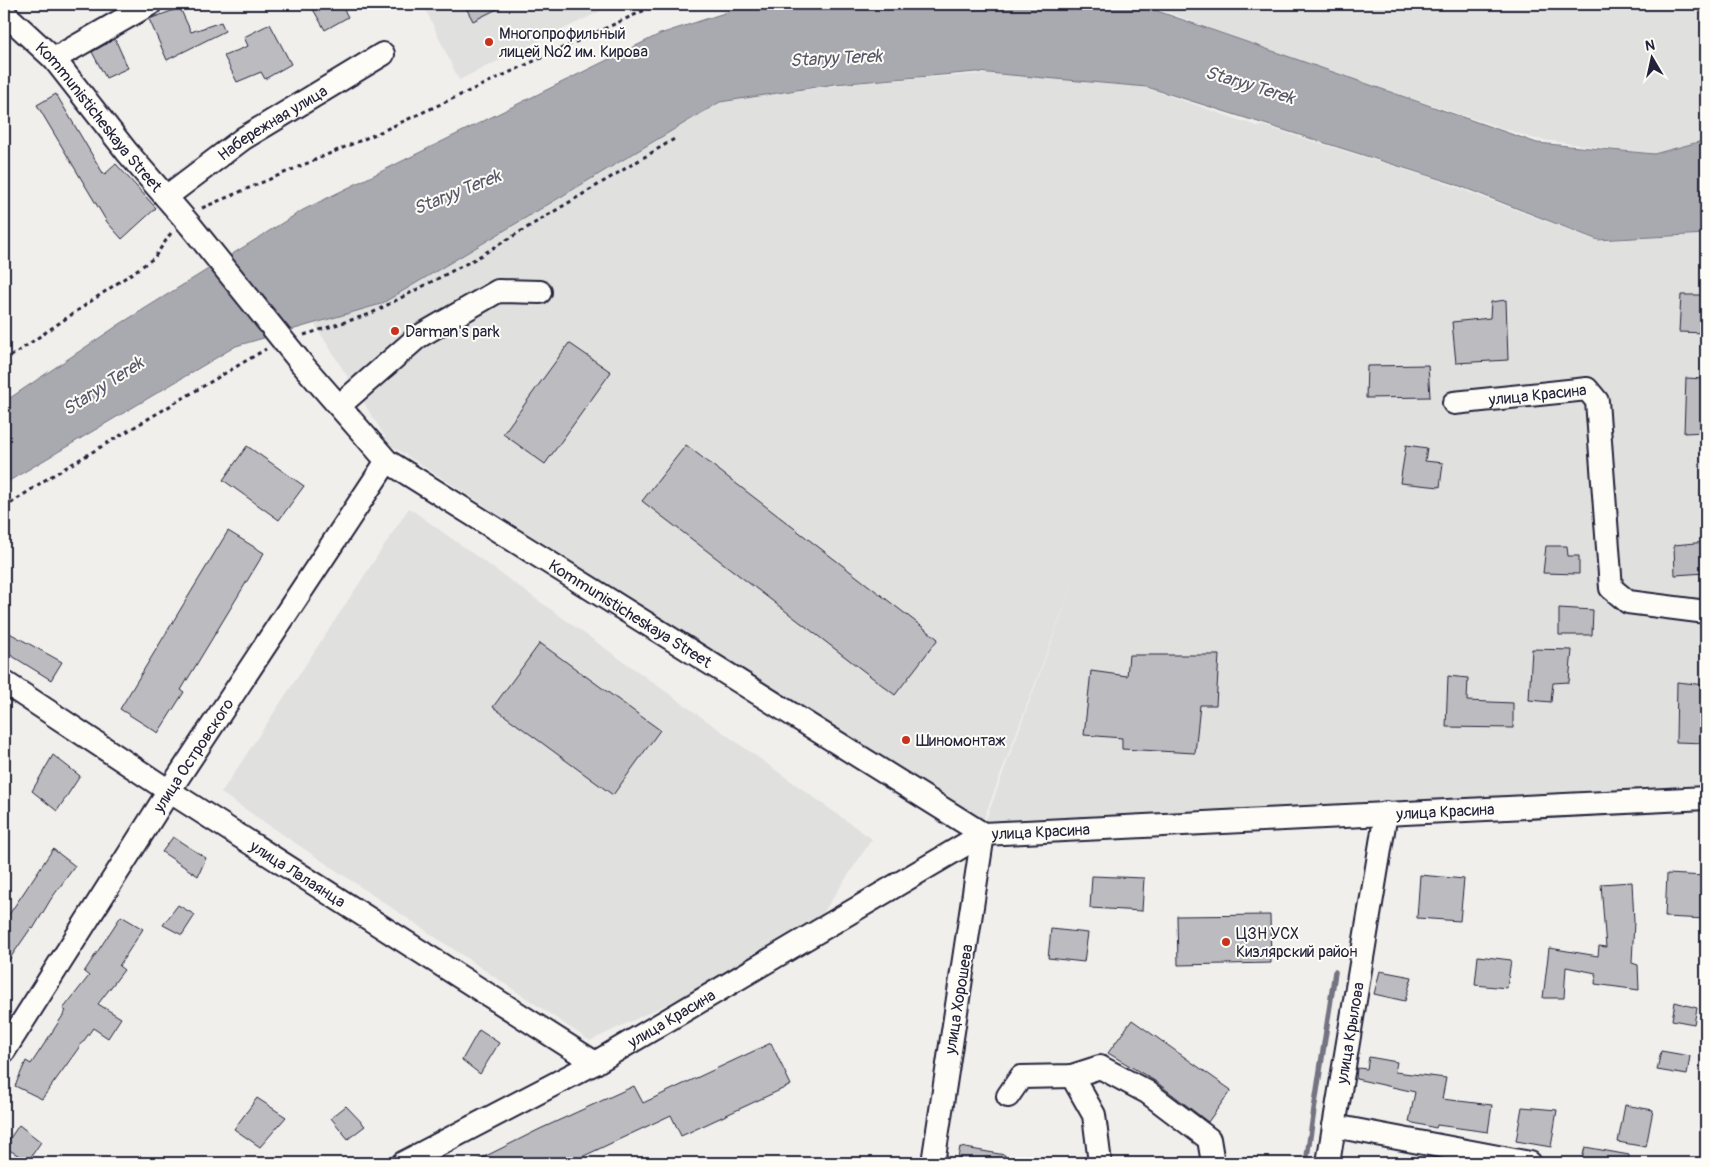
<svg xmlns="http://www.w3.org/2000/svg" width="1710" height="1167" font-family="Pangolin,sans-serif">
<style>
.built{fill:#e0e0df}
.water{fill:#a9a9b0;stroke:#737381}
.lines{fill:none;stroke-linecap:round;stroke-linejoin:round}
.stream{stroke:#737381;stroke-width:5.5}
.building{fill:#bcbcc0;stroke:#22223b}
.minor-casing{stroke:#22223b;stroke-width:26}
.path{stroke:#22223b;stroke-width:3;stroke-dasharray:4 4;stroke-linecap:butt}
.minor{stroke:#fdfcf7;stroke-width:22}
.minor-bridge-casing{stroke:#22223b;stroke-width:26;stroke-linecap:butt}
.minor-bridge{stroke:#fdfcf7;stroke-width:22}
.poi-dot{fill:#c8321e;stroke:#fdfcf7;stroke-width:2}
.labels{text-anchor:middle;stroke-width:4;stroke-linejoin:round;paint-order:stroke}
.poi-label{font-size:16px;fill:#22223b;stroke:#fdfcf7;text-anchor:start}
.street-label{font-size:16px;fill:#22223b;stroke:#fdfcf7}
.water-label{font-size:18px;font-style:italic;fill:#58586a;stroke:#fdfcf7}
</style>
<rect width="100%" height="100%" fill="#f0efec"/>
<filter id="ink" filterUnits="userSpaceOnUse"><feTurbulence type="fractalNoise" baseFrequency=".02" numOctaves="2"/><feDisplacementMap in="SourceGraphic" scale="10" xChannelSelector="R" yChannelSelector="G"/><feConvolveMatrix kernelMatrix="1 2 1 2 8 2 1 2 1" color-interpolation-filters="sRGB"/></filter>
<g filter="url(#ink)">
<g class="built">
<path d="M 423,4 L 615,4 L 459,80 Z"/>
<path d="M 1145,4 L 1706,4 L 1706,142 L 1658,155 L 1535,139 L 1301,62 Z"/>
<path d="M 993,73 L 1144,87 L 1260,127 L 1261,125 L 1435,179 L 1598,241 L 1706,234 L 1706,798 L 998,832 L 985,822 L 1075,578 L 982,824 L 390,445 L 314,323 L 381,304 L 723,101 L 856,83 Z"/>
<path d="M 409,508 L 872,839 L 807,937 L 590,1041 L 221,793 Z"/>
</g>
<path class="water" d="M 752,4 L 1129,4 L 1143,6 L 1537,143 L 1654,154 L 1706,140 L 1706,234 L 1598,240 L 1452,183 L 1147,87 L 977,72 L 835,84 L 720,102 L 381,304 L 236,346 L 4,484 L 4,402 L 120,324 L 303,210 L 660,34 Z"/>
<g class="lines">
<path class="stream" d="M 1306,1163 L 1335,972"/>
</g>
<g class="building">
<path d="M 310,4 L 341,4 L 348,17 L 325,30 Z"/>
<path d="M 464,4 L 507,4 L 473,21 Z"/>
<path d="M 180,8 L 191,32 L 221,22 L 225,31 L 167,60 L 149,19 Z"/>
<path d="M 270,24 L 291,64 L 265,79 L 261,72 L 237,82 L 224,56 L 248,46 L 244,37 Z"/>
<path d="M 115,39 L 128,68 L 106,78 L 92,52 Z"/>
<path d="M 56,94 L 104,175 L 116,164 L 156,208 L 122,239 L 107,222 L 37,105 Z"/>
<path d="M 1681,295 L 1706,295 L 1706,333 L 1679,332 Z"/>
<path d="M 1506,300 L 1508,360 L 1456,363 L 1452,322 L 1490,318 L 1491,302 Z"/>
<path d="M 569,343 L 611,372 L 545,464 L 503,434 Z"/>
<path d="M 1428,365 L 1430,397 L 1366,398 L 1367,366 Z"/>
<path d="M 1686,378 L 1706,379 L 1706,432 L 1684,433 Z"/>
<path d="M 686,445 L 938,639 L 895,695 L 642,501 Z"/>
<path d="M 1406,445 L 1427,448 L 1425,461 L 1443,463 L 1440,487 L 1400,483 Z"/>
<path d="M 247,446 L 304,486 L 279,520 L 223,480 Z"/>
<path d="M 228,531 L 264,553 L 181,690 L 184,692 L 158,733 L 120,709 Z"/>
<path d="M 1706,542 L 1706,573 L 1675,575 L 1674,545 Z"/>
<path d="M 1546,546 L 1567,546 L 1568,556 L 1579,556 L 1579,574 L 1543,573 Z"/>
<path d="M 1559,608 L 1593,610 L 1592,635 L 1559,635 Z"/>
<path d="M 4,630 L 62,662 L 51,680 L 4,651 Z"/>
<path d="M 540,643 L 660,730 L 613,795 L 493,707 Z"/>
<path d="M 1532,649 L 1572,650 L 1569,682 L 1553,683 L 1551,702 L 1529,700 Z"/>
<path d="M 1129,655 L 1219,655 L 1216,705 L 1200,705 L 1195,753 L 1122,749 L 1122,738 L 1084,735 L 1091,671 L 1127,676 Z"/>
<path d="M 1448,676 L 1468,678 L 1467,701 L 1513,703 L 1513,728 L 1446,727 Z"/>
<path d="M 1677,682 L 1706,685 L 1706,743 L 1676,742 Z"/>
<path d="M 53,755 L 80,776 L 57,811 L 32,791 Z"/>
<path d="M 173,837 L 206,858 L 198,876 L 162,852 Z"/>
<path d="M 53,849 L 75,866 L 51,899 L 33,929 L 31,928 L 4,967 L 4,922 Z"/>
<path d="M 1667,874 L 1706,876 L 1706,919 L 1665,917 Z"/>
<path d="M 1420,875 L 1464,879 L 1460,921 L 1417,918 Z"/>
<path d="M 1092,876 L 1144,878 L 1142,911 L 1090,908 Z"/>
<path d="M 1632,882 L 1634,921 L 1632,963 L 1638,965 L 1639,990 L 1595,984 L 1596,973 L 1566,967 L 1564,998 L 1543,998 L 1549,948 L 1598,956 L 1599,946 L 1606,947 L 1601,884 Z"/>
<path d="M 178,905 L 195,915 L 182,935 L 163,925 Z"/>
<path d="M 1270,915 L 1271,963 L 1178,965 L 1177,916 Z"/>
<path d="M 121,916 L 143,929 L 119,966 L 124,970 L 98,1004 L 121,1018 L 108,1038 L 93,1028 L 42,1099 L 15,1086 L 26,1061 L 31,1064 L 66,1011 L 63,1009 L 89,976 L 84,972 Z"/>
<path d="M 1051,929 L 1088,933 L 1084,962 L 1048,958 Z"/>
<path d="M 1478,956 L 1511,960 L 1507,988 L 1475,985 Z"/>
<path d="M 1380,971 L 1412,977 L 1405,1001 L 1374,994 Z"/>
<path d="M 1675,1002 L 1697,1008 L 1694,1024 L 1672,1020 Z"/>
<path d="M 1132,1020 L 1231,1090 L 1208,1122 L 1155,1081 L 1108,1053 Z"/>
<path d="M 479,1030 L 499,1043 L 480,1074 L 462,1060 Z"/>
<path d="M 771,1043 L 791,1085 L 681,1136 L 671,1115 L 569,1163 L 472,1163 L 540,1129 L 634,1086 L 643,1103 Z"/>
<path d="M 1661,1051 L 1690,1056 L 1687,1075 L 1657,1070 Z"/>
<path d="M 1369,1057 L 1397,1062 L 1395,1072 L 1446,1078 L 1442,1099 L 1492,1105 L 1488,1132 L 1437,1125 L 1436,1128 L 1409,1122 L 1415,1092 L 1356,1079 L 1357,1068 L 1367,1069 Z"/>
<path d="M 257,1098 L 286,1117 L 260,1147 L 234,1129 Z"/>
<path d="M 1625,1105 L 1653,1110 L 1646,1147 L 1618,1142 Z"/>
<path d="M 346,1106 L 365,1126 L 348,1139 L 331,1118 Z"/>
<path d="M 1522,1107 L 1557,1110 L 1551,1147 L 1516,1141 Z"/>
<path d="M 19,1125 L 41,1142 L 28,1161 L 4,1147 Z"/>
<path d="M 960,1147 L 1005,1155 L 1004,1163 L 957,1163 Z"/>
<path d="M 1585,1147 L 1629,1155 L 1629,1163 L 1581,1163 Z"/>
</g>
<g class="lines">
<g class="minor-casing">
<g id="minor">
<path id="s1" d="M 4,13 L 54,59 L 127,152 L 190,225"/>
<path d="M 54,59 L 150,4"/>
<path id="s2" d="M 166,197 L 244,138 L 383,54"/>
<path id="s3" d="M 302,364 L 387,461 L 983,834 L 933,1163"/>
<path id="s4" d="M 1454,403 L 1587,389 L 1597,401 L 1611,588 L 1628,602 L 1706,612"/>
<path d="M 339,406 L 418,337 L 498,291 L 540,292"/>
<path id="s5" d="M 4,682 L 169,791 L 595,1063"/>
<path id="s6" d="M 4,1051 L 169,791 L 387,461"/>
<path d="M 1072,1076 L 1094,1115 L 1100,1163"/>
<path d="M 1008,1096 L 1021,1077 L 1072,1076 L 1100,1067 L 1147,1092 L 1209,1139 L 1213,1163"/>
<path d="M 1334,1126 L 1530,1163"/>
<path id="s7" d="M 403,1163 L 595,1063 L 983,834 L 1706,798"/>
<path id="s8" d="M 1328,1163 L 1386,813"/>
</g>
</g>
<g class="path">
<path d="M 202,208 L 378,133 L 658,4"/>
<path d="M 304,335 L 370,314 L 475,259 L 676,138"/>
<path d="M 4,361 L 154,258 L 171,233"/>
<path d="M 4,508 L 45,480 L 266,349"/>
</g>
<use href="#minor" class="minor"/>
<g class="minor-bridge-casing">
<path id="minor-bridge" d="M 190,225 L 302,364"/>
</g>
<use href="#minor-bridge" class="minor-bridge"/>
</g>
</g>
<g class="poi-dot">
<circle cx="489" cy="42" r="5"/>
<circle cx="395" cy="331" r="5"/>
<circle cx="906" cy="740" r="5"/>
<circle cx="1226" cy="942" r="5"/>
</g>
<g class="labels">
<g class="poi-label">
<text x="499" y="39">Многопрофильный<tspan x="499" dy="18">лицей №2 им. Кирова</tspan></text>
<text x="405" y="337">Darman's park</text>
<text x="916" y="746">Шиномонтаж</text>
<text x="1236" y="939">ЦЗН УСХ<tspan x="1236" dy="18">Кизлярский район</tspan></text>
</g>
<g class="street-label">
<text dy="6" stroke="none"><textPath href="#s1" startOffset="141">Kommunisticheskaya Street</textPath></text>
<text dy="6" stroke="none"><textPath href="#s2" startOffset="130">Набережная улица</textPath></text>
<text dy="6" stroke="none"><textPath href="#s4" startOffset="84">улица Красина</textPath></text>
<text dy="6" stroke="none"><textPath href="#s3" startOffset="416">Kommunisticheskaya Street</textPath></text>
<text dy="6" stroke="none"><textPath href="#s6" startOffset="351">улица Островского</textPath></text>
<text dy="6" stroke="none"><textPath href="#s7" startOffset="1130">улица Красина</textPath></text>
<text dy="6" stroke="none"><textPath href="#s7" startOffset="725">улица Красина</textPath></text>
<text dy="6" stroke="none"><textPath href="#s5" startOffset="351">улица Лалаянца</textPath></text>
<text transform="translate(958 999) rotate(-81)" y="6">улица Хорошева</text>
<text dy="6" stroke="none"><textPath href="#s7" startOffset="305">улица Красина</textPath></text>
<text dy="6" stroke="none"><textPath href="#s8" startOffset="132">улица Крылова</textPath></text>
</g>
<g class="water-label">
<text transform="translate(836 58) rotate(-3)" y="6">Staryy Terek</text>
<text transform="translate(1250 85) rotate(17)" y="6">Staryy Terek</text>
<text transform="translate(457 192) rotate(-22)" y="6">Staryy Terek</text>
<text transform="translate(103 386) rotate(-33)" y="6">Staryy Terek</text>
</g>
</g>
<rect width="1710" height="1167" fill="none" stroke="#fdfcf7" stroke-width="20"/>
<rect x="10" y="10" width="1690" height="1147" fill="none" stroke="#22223b" stroke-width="2" filter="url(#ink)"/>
<g transform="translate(1652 58) rotate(351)" stroke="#fdfcf7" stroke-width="4" paint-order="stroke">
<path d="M0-4L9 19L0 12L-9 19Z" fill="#22223b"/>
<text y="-8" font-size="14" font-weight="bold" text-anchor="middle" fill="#22223b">N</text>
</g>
</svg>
